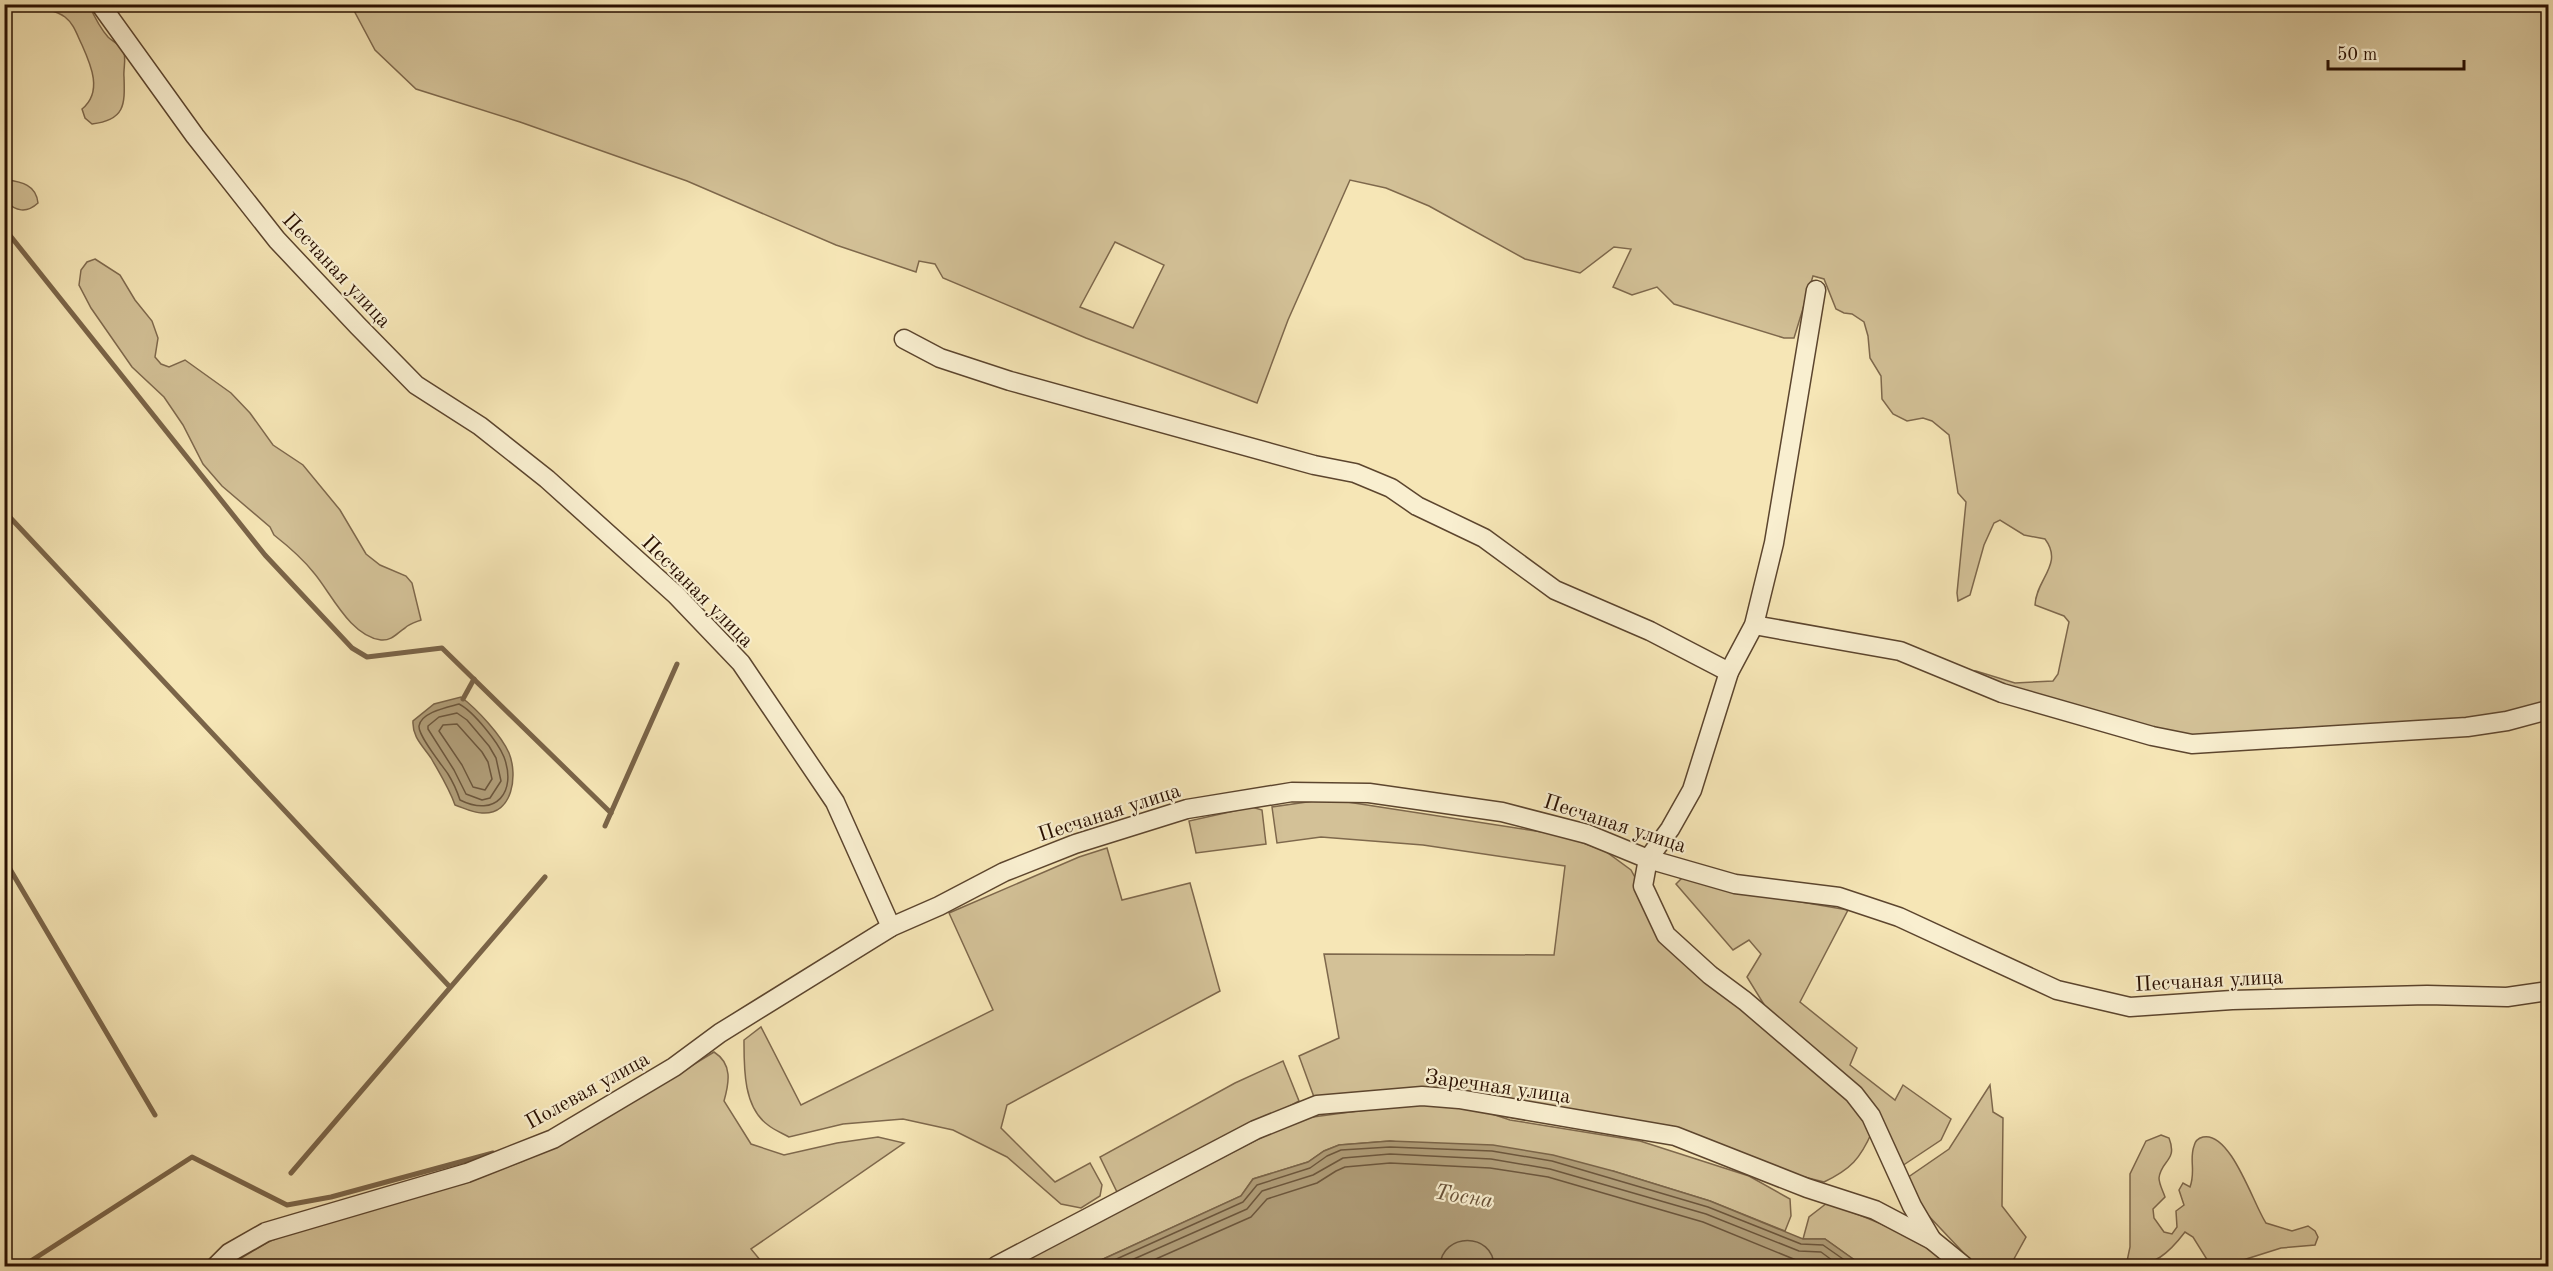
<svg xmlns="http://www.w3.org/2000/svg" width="2553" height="1271" font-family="'Old Standard TT',serif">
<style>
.green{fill:#d3c197;stroke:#7e684c;stroke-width:1.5;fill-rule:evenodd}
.water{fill:#b09d78;stroke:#7a6448;stroke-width:1.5}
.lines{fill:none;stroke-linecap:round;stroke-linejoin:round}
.shore{stroke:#6c563c;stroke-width:1.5}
.stream{stroke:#7a6448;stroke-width:5}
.minor-casing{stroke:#5c452e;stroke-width:21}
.minor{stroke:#f9efd0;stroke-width:18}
.labels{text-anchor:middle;stroke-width:4.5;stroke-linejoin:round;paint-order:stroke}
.street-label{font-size:21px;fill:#290f00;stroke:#f9efd0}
.water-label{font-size:22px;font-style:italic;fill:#664f36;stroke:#f9efd0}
</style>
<rect width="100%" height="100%" fill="#f6e6b6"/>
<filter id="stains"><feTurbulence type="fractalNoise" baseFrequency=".00333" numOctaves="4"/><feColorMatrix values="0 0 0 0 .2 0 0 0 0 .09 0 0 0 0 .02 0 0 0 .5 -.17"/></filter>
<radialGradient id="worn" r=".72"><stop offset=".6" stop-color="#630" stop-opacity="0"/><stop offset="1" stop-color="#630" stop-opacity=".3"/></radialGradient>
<g class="green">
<path d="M 35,5 L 89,5 C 94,16 100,28 108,37 C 112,41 120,45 123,49 C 127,58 123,69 124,77 C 125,105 125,120 92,124 L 85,118 L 82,109 C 103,92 91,65 82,45 C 77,35 74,24 65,17 C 56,10 45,10 35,5 Z"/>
<path d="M 351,5 L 2548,5 L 2548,704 L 2467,723 L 2197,737 L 2018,697 L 1968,671 L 1976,671 L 2015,683 L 2053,681 L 2058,674 L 2069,622 L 2064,616 L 2035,605 C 2036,579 2064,564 2045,539 L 2024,535 L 2000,520 L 1994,523 L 1984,545 L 1970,595 L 1958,601 L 1957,593 L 1966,502 L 1958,493 L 1949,435 L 1932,421 L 1923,418 L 1907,421 L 1893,414 L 1882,399 L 1881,376 L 1870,358 L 1868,336 L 1864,322 L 1852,314 L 1844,313 L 1836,309 L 1824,279 L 1813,276 L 1794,338 L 1784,338 L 1674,304 L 1657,287 L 1632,295 L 1613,287 L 1631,249 L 1614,247 L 1580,273 L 1525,259 L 1429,206 L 1386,188 L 1350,180 L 1288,320 L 1257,403 L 1086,338 L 943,278 L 935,264 L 919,261 L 916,272 L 836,245 L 687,181 L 520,122 L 416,89 L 375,50 ZM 1115,242 L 1164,265 L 1133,328 L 1080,307 Z"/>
<path d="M 4,179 C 21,182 36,184 38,203 C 26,214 16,211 5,201 Z"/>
<path d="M 95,259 L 120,275 L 135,300 L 152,321 L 158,338 L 155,357 L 161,364 L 169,367 L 185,360 L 231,393 L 250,413 L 273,445 L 303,465 L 340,510 L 366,554 L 380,565 L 406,576 L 412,583 L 421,620 C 416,622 409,624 405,628 C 397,633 392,641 381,640 C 350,636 331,593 314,573 C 303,559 288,546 274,535 L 270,527 L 222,486 L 203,464 L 183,425 L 164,397 L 132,367 L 91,308 L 79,285 L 81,270 L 87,262 Z"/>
<path d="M 1328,799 L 1562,835 L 1605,851 L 1631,870 L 1644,894 L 1658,930 L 1848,1098 L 1872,1132 C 1860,1159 1851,1169 1824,1182 L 1524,1105 L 1314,1097 L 1299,1056 L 1339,1038 L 1324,954 L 1554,955 L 1565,866 L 1423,845 L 1321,837 L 1277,843 L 1272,807 Z"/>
<path d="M 1252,807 L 1262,810 L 1266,844 L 1196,853 L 1189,821 Z"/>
<path d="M 1107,848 L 1122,900 L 1190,883 L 1220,991 L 1007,1105 L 1001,1128 L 1055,1182 L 1090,1163 L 1102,1185 L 1100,1196 L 1081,1208 L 1061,1204 L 1007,1157 L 953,1130 L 903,1119 L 843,1124 L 789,1137 C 782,1133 774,1130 768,1125 C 743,1107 744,1067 744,1040 L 761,1027 L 801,1105 L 993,1010 L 949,913 L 1079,857 Z"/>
<path d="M 1682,878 L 1738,891 L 1848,910 L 1800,1002 L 1857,1048 L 1850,1065 L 1895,1100 L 1903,1085 L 1951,1119 L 1941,1140 L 1902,1166 L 1883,1124 L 1768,1011 L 1747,977 L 1761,954 L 1749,940 L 1733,950 L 1676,884 Z"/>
<path d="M 714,1052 C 733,1064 729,1083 724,1101 L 751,1144 L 784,1155 L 837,1143 L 878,1137 L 904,1143 L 751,1249 L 765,1266 L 228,1266 L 268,1242 L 320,1221 L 407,1196 L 466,1183 L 523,1161 L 609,1116 Z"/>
<path d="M 1283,1061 L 1299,1101 L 1161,1176 L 1117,1192 L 1100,1157 L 1235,1083 Z"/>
<path d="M 1990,1085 L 1993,1112 L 2003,1118 L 2002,1206 L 2026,1237 L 2010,1266 L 1976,1266 L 1925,1212 L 1907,1178 L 1949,1149 Z"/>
<path d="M 1425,1102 L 1465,1105 L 1510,1120 L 1640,1141 L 1749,1176 L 1790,1199 L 1791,1216 L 1785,1231 L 1710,1201 L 1613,1171 L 1390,1141 L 1339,1145 L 1324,1151 L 1308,1162 L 1253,1179 L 1241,1196 L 1088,1266 L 1010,1266 L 1298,1119 Z"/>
<path d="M 2161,1135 L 2169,1138 C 2178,1161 2161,1160 2159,1178 C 2159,1184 2163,1191 2165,1197 L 2153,1209 L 2154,1218 L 2164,1232 L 2172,1234 L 2177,1227 L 2176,1211 L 2184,1205 L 2179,1190 L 2183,1183 L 2190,1187 C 2196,1171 2189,1160 2194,1146 C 2195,1141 2199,1138 2203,1137 C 2231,1131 2254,1206 2266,1223 L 2292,1231 L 2308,1226 L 2315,1231 L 2318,1237 L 2315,1245 L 2281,1248 L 2240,1261 L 2235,1266 L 2211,1266 L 2193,1237 L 2185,1232 C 2169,1253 2154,1267 2126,1266 L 2130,1247 L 2130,1174 L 2146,1141 Z"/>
<path d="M 1827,1203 C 1873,1219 1916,1237 1955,1266 L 1863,1266 L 1825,1239 L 1803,1239 L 1809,1217 Z"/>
</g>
<g class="water">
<path d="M 461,697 C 477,709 501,735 509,753 C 518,775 513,815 482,813 C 473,813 464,808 455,805 C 449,788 440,774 431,758 C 423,746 412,737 413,721 L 434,704 Z"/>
<path d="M 1390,1141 L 1493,1145 L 1553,1155 L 1613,1171 L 1710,1201 L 1803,1239 L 1825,1239 L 1863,1266 L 1537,1266 L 1529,1264 L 1528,1266 L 1483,1266 L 1468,1263 L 1423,1266 L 1380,1264 L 1373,1266 L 1088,1266 L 1241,1196 L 1253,1179 L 1308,1162 L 1324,1151 L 1339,1145 Z"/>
</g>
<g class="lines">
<g class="shore">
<path d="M 459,704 C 473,711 498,742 504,757 C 517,792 496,818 460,800 C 457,791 453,782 448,774 C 442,765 418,736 419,726 C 421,712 449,707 459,704 Z"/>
<path d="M 457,713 L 467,720 L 489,746 L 496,758 L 501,781 L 490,798 L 482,800 L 466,794 L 454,770 L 428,729 L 428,726 L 439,717 Z"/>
<path d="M 457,724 L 482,752 L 488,762 L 492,779 L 485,790 L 473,787 L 462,765 L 439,731 L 443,725 Z"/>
<path d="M 1101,1266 L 1243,1202 L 1257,1185 L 1310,1168 L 1327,1156 L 1341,1150 L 1390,1147 L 1492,1151 L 1552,1161 L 1708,1207 L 1801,1244 L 1823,1245 L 1853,1266"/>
<path d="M 1118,1266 L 1247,1209 L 1262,1191 L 1313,1175 L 1343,1158 L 1390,1154 L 1491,1159 L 1550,1169 L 1706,1214 L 1799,1251 L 1821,1252 L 1840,1266"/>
<path d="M 1140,1266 L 1251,1217 L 1267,1199 L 1317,1183 L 1336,1171 L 1345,1167 L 1390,1163 L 1490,1168 L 1548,1177 L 1703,1222 L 1796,1260 L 1817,1261 L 1825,1266"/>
<path d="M 1440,1266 C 1442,1232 1493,1232 1494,1266"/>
</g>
<g class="stream">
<path d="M 4,228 L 265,555 L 352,648 L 367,657 L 442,648 L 611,813"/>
<path d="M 4,511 L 449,986"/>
<path d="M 463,699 L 474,679"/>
<path d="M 605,826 L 677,664"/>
<path d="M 4,859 L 155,1115"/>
<path d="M 291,1173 L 545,877"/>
<path d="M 23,1266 L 192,1157 L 287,1205 L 331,1197 L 493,1153"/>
</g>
<g class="minor-casing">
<g id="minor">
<path d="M 100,4 L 195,136 L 277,240 L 358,326 L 416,385 L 480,426 L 547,479 L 676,595 L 741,663 L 835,802 L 891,927"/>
<path d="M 1816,290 L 1774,543 L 1754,625 L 1729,672 L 1692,790 L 1670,829 L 1648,859 L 1643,886 L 1666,935 L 1710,975 L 1745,1001 L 1854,1094 L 1871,1116 L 1912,1206 L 1932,1240"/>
<path d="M 904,339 L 940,358 L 1010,381 L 1314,465 L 1355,473 L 1391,488 L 1417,506 L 1484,538 L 1555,590 L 1650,631 L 1729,672"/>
<path d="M 1754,625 L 1900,651 L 2002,693 L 2152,736 L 2192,744 L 2467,727 L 2507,721 L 2548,710"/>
<path d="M 216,1266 L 229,1253 L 266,1232 L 467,1173 L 553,1139 L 674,1067 L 720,1033 L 891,927 L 939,906 L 1004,872 L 1075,844 L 1187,809 L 1292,792 L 1369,793 L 1502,812 L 1587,834 L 1648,859 L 1735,884 L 1839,897 L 1899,917 L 2057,990 L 2130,1007 L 2232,1000 L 2427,995 L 2507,997 L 2548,991"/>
<path d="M 996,1266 L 1255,1130 L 1317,1105 L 1422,1096 L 1459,1099 L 1675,1136 L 1807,1188 L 1875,1210 L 1932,1240 L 1964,1266"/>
</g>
</g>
<use href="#minor" class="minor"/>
</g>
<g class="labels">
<g class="street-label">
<text transform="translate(337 270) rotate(47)" y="7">Песчаная улица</text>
<text transform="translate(698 591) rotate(45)" y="7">Песчаная улица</text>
<text transform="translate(1109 812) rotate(-18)" y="7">Песчаная улица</text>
<text transform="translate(1615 823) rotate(18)" y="7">Песчаная улица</text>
<text transform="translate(2209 980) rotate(-3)" y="7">Песчаная улица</text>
<text transform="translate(1498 1086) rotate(8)" y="7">Заречная улица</text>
<text transform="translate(587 1090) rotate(-29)" y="7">Полевая улица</text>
</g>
<g class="water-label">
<text transform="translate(1464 1195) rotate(9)" y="8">Тосна</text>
</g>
</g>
<rect width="2553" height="1271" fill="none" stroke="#f6e6b6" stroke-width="24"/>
<rect x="6" y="6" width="2541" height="1259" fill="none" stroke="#290f00" stroke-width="3"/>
<rect x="12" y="12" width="2529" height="1247" fill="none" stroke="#290f00" stroke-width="1.5"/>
<path d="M2328 60v9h136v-9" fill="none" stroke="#290f00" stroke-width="3"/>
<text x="2337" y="60" font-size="18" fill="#290f00" stroke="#f9efd0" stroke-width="4.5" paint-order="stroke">50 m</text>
<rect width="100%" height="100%" filter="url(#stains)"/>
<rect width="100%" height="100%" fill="url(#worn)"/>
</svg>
